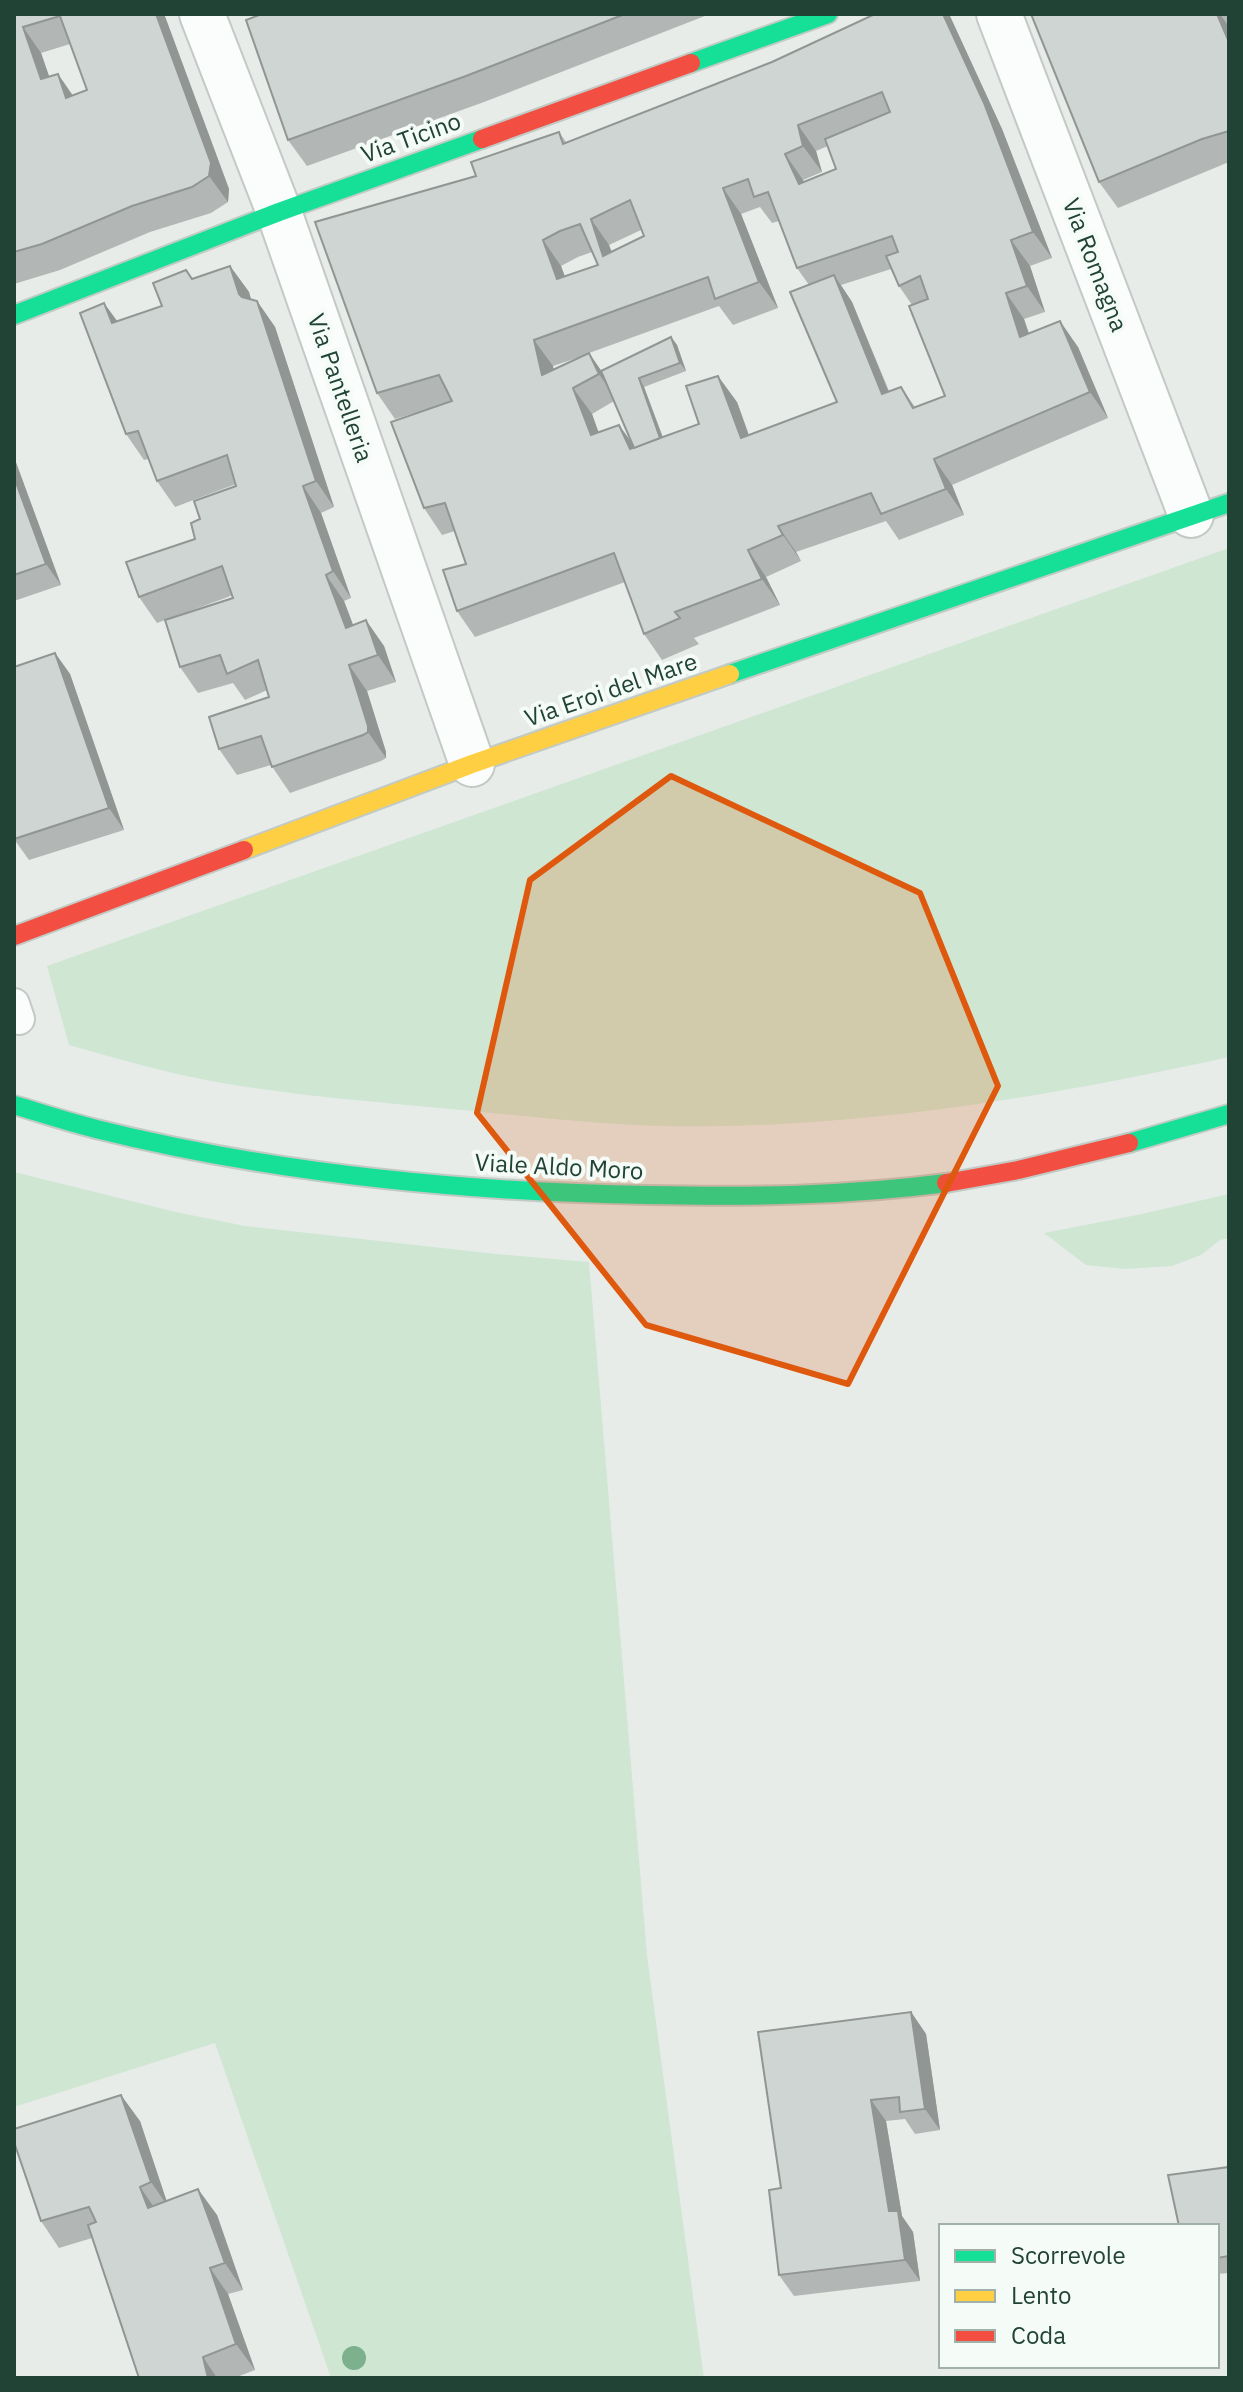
<svg xmlns="http://www.w3.org/2000/svg" width="1243" height="2392" font-family="'IBM Plex Sans',sans-serif">
<style>
.green{fill:#cfe6d3}
.lines{fill:none;stroke-linecap:round;stroke-linejoin:round}
.lane-casing{stroke:#c4c9c6;stroke-width:34}
.street-casing{stroke:#c4c9c6;stroke-width:48}
.fast-casing{stroke:#c2cac6;stroke-width:22}
.slow-casing{stroke:#c2cac6;stroke-width:22}
.jam-casing{stroke:#c2cac6;stroke-width:22}
.lane{stroke:#fbfcfc;stroke-width:30}
.street{stroke:#fbfcfc;stroke-width:44}
.fast{stroke:#16e098;stroke-width:18}
.slow{stroke:#ffcf43;stroke-width:18}
.jam{stroke:#f24e42;stroke-width:18}
.tree{fill:#7db08c}
.wall{fill:#b2b7b5;fill-rule:evenodd}
.shaded-wall{fill:#919593}
.building{fill:#cfd5d2;stroke:#919593;stroke-width:2;fill-rule:evenodd}
.marked{fill:#de580e;fill-opacity:0.2;stroke:#de580e;stroke-width:6;stroke-linejoin:round}
.labels{text-anchor:middle;stroke-width:8;stroke-linejoin:round;paint-order:stroke}
.street-label{font-size:24px;fill:#214336;stroke:#f5fbf7}
</style>
<rect width="100%" height="100%" fill="#e7ece9"/>
<g class="green">
<path d="M 1229,548 L 1229,1057 C 1043,1098 851,1130 661,1126 C 590,1124 520,1115 450,1109 C 376,1102 301,1096 228,1084 C 174,1075 121,1060 69,1045 L 47,966 Z"/>
<path d="M 14,1172 L 176,1212 L 245,1226 L 496,1254 L 589,1262 L 647,1955 L 704,2378 L 331,2378 L 215,2043 L 14,2107 Z"/>
<path d="M 1229,1194 L 1229,1238 L 1220,1240 L 1201,1255 L 1172,1266 L 1125,1269 L 1086,1265 L 1044,1233 L 1137,1215 Z"/>
</g>
<g class="lines">
<g class="lane-casing">
<path id="lane" d="M 14,1004 L 19,1019"/>
</g>
<g class="street-casing">
<g id="street">
<path d="M 202,14 L 279,212 L 472,764"/>
<path d="M 999,14 L 1191,515"/>
</g>
</g>
<g class="fast-casing">
<g id="fast">
<path d="M 691,63 L 828,14"/>
<path d="M 14,315 L 279,212 L 482,139"/>
<path d="M 730,674 L 1229,503"/>
<path d="M 14,1105 C 41,1113 68,1122 96,1129 C 277,1174 463,1192 649,1195 C 748,1197 847,1196 946,1183"/>
<path d="M 1129,1143 L 1229,1114"/>
</g>
</g>
<g class="slow-casing">
<path id="slow" d="M 244,850 L 472,764 L 730,674"/>
</g>
<g class="jam-casing">
<g id="jam">
<path d="M 482,139 L 691,63"/>
<path d="M 14,936 L 244,850"/>
<path d="M 946,1183 L 1018,1170 L 1129,1143"/>
</g>
</g>
<use href="#lane" class="lane"/>
<use href="#street" class="street"/>
<use href="#fast" class="fast"/>
<use href="#slow" class="slow"/>
<use href="#jam" class="jam"/>
</g>
<circle class="tree" cx="354" cy="2358" r="12"/>
<g class="wall">
<path d="M 14,14 L 164,14 L 229,189 L 228,202 L 211,213 L 150,232 L 60,270 L 14,284 ZM 70,44 L 87,90 L 73,96 L 49,76 L 41,53 Z"/>
<path d="M 262,14 L 710,14 L 484,102 L 307,166 L 288,140 Z"/>
<path d="M 949,14 L 1002,129 L 1052,258 L 1030,266 L 1045,312 L 1024,319 L 1029,333 L 1078,347 L 1108,418 L 952,485 L 964,515 L 899,540 L 886,521 L 796,552 L 801,561 L 766,577 L 780,605 L 694,638 L 699,644 L 662,660 L 644,634 L 625,582 L 475,637 L 457,611 L 466,564 L 455,531 L 442,535 L 424,508 L 432,408 L 395,419 L 377,393 L 476,176 L 559,132 L 566,142 ZM 828,146 L 836,169 L 804,182 L 803,180 L 822,172 L 816,151 ZM 760,207 L 772,223 L 779,221 L 797,268 L 809,285 L 837,402 L 749,435 L 737,402 L 699,424 L 663,437 L 644,387 L 686,371 L 677,345 L 671,337 L 601,371 L 589,353 L 719,306 L 733,325 L 778,308 L 741,214 ZM 641,230 L 644,236 L 612,252 L 609,245 ZM 592,252 L 598,265 L 565,277 L 561,266 L 578,257 ZM 891,269 L 899,286 L 912,305 L 945,396 L 915,407 L 901,387 L 889,391 L 852,302 L 841,285 ZM 583,356 L 553,369 L 553,366 ZM 614,401 L 632,444 L 598,432 L 592,414 Z"/>
<path d="M 1031,14 L 1228,14 L 1229,17 L 1229,162 L 1118,208 L 1099,182 Z"/>
<path d="M 230,266 L 249,292 L 251,300 L 257,301 L 275,327 L 334,507 L 321,513 L 351,598 L 344,601 L 353,625 L 384,646 L 396,682 L 367,691 L 386,752 L 386,758 L 381,761 L 290,793 L 271,765 L 237,775 L 219,749 L 269,697 L 267,690 L 245,700 L 233,683 L 198,693 L 180,667 L 165,620 L 157,623 L 139,597 L 195,539 L 200,519 L 236,486 L 236,484 L 175,507 L 157,481 L 148,459 L 144,460 L 126,434 L 117,321 L 162,306 L 192,279 ZM 232,595 L 233,598 L 171,618 L 228,597 Z"/>
<path d="M 14,457 L 61,585 L 14,601 Z"/>
<path d="M 55,653 L 70,674 L 124,830 L 29,860 L 14,839 Z"/>
<path d="M 911,2012 L 926,2034 L 940,2130 L 915,2134 L 905,2119 L 886,2121 L 902,2216 L 913,2232 L 920,2281 L 794,2296 L 779,2275 L 781,2188 Z"/>
<path d="M 140,2121 L 166,2201 L 217,2215 L 243,2290 L 228,2294 L 255,2370 L 234,2378 L 139,2378 L 92,2238 L 59,2248 L 41,2221 Z"/>
<path d="M 1229,2167 L 1229,2273 L 1217,2274 L 1217,2226 Z"/>
</g>
<g class="shaded-wall">
<path d="M 156,14 L 164,14 L 166,19 L 229,189 L 228,202 L 209,176 Z"/>
<path d="M 943,14 L 949,14 L 1002,129 L 1052,258 L 1033,232 Z"/>
<path d="M 1217,14 L 1220,14 L 1229,27 L 1229,42 Z"/>
<path d="M 23,27 L 41,53 L 59,105 L 41,79 Z"/>
<path d="M 58,74 L 76,100 L 66,98 Z"/>
<path d="M 798,125 L 816,151 L 822,172 L 803,146 Z"/>
<path d="M 785,154 L 803,180 L 817,210 L 799,184 Z"/>
<path d="M 723,188 L 741,214 L 778,308 L 759,282 Z"/>
<path d="M 591,219 L 609,245 L 622,282 L 603,256 Z"/>
<path d="M 543,240 L 561,266 L 575,305 L 557,279 Z"/>
<path d="M 1011,240 L 1030,266 L 1045,312 L 1027,286 Z"/>
<path d="M 230,266 L 249,292 L 257,320 L 239,294 Z"/>
<path d="M 834,275 L 852,302 L 900,420 L 882,394 Z"/>
<path d="M 1006,293 L 1024,319 L 1038,363 L 1020,337 Z"/>
<path d="M 257,301 L 275,327 L 334,507 L 316,481 Z"/>
<path d="M 104,303 L 123,329 L 112,323 Z"/>
<path d="M 1060,321 L 1078,347 L 1108,418 L 1090,392 Z"/>
<path d="M 671,337 L 677,345 L 686,371 L 680,363 Z"/>
<path d="M 534,340 L 553,366 L 560,401 L 542,375 Z"/>
<path d="M 589,353 L 607,379 L 617,400 L 599,374 Z"/>
<path d="M 718,376 L 737,402 L 759,464 L 741,438 Z"/>
<path d="M 639,378 L 644,387 L 673,466 L 667,458 Z"/>
<path d="M 573,388 L 592,414 L 609,461 L 591,435 Z"/>
<path d="M 619,425 L 638,451 L 630,449 Z"/>
<path d="M 14,457 L 61,585 L 46,564 L 14,477 Z"/>
<path d="M 934,459 L 952,485 L 964,515 L 946,489 Z"/>
<path d="M 303,486 L 321,513 L 351,598 L 333,571 Z"/>
<path d="M 778,526 L 796,552 L 801,561 L 783,535 Z"/>
<path d="M 748,550 L 766,577 L 780,605 L 762,579 Z"/>
<path d="M 326,575 L 344,601 L 364,654 L 346,628 Z"/>
<path d="M 366,620 L 384,646 L 396,682 L 378,655 Z"/>
<path d="M 55,653 L 70,674 L 124,830 L 109,808 Z"/>
<path d="M 349,665 L 367,691 L 386,752 L 386,758 L 368,732 Z"/>
<path d="M 911,2012 L 926,2034 L 940,2130 L 925,2109 Z"/>
<path d="M 121,2095 L 140,2121 L 169,2208 L 151,2182 Z"/>
<path d="M 871,2100 L 886,2121 L 902,2216 L 913,2232 L 920,2281 L 905,2260 L 889,2211 Z"/>
<path d="M 140,2187 L 158,2213 L 148,2208 Z"/>
<path d="M 198,2189 L 217,2215 L 243,2290 L 225,2263 Z"/>
<path d="M 210,2268 L 228,2294 L 255,2370 L 236,2344 Z"/>
<path d="M 203,2357 L 217,2378 L 208,2378 Z"/>
</g>
<g class="building">
<path d="M 14,14 L 156,14 L 211,163 L 209,176 L 192,187 L 132,206 L 42,244 L 14,252 ZM 60,16 L 87,90 L 66,98 L 58,74 L 41,79 L 23,27 Z"/>
<path d="M 262,14 L 625,14 L 466,76 L 288,140 L 246,20 Z"/>
<path d="M 875,14 L 943,14 L 984,103 L 1033,232 L 1011,240 L 1027,286 L 1006,293 L 1020,337 L 1060,321 L 1090,392 L 934,459 L 946,489 L 881,514 L 871,493 L 778,526 L 783,535 L 748,550 L 762,579 L 675,612 L 680,618 L 644,634 L 614,553 L 457,611 L 443,570 L 466,564 L 445,503 L 424,508 L 391,422 L 452,401 L 439,375 L 377,393 L 315,222 L 476,176 L 471,162 L 559,132 L 563,144 L 772,62 ZM 882,92 L 890,112 L 825,139 L 836,169 L 799,184 L 785,154 L 803,146 L 798,125 ZM 748,179 L 754,197 L 768,192 L 797,268 L 892,236 L 898,252 L 886,256 L 899,286 L 920,276 L 928,299 L 909,306 L 945,396 L 913,408 L 901,387 L 882,394 L 834,275 L 790,292 L 837,402 L 741,438 L 718,376 L 686,386 L 699,424 L 630,449 L 619,425 L 591,435 L 573,388 L 599,374 L 589,353 L 542,375 L 534,340 L 708,277 L 715,299 L 759,282 L 723,188 ZM 630,200 L 644,236 L 603,256 L 591,219 ZM 580,224 L 598,265 L 557,279 L 543,240 L 560,231 Z"/>
<path d="M 1031,14 L 1217,14 L 1229,42 L 1229,131 L 1202,139 L 1099,182 Z"/>
<path d="M 230,266 L 239,294 L 242,297 L 257,301 L 316,481 L 303,486 L 333,571 L 326,575 L 346,628 L 366,620 L 378,655 L 349,665 L 368,726 L 368,732 L 363,735 L 272,767 L 261,736 L 219,749 L 209,717 L 269,697 L 258,660 L 227,674 L 220,655 L 180,667 L 165,620 L 233,598 L 222,566 L 139,597 L 126,562 L 195,539 L 191,523 L 200,519 L 194,501 L 236,486 L 227,455 L 157,481 L 138,431 L 126,434 L 80,313 L 104,303 L 112,323 L 162,306 L 153,283 L 186,270 L 192,279 Z"/>
<path d="M 671,337 L 680,363 L 639,378 L 660,438 L 634,448 L 601,371 Z"/>
<path d="M 14,477 L 46,564 L 14,575 Z"/>
<path d="M 55,653 L 109,808 L 14,839 L 14,667 Z"/>
<path d="M 911,2012 L 925,2109 L 900,2112 L 899,2097 L 871,2100 L 889,2211 L 898,2211 L 905,2260 L 779,2275 L 769,2190 L 781,2188 L 758,2032 Z"/>
<path d="M 121,2095 L 151,2182 L 140,2187 L 148,2208 L 198,2189 L 225,2263 L 210,2268 L 236,2344 L 203,2357 L 208,2378 L 139,2378 L 88,2225 L 96,2222 L 89,2207 L 41,2221 L 14,2142 L 14,2129 Z"/>
<path d="M 1229,2167 L 1229,2256 L 1217,2258 L 1217,2226 L 1179,2226 L 1168,2175 Z"/>
</g>
<path class="marked" d="M 671,776 L 920,893 L 998,1086 L 848,1384 L 646,1325 L 477,1113 L 530,880 Z"/>
<g class="labels">
<g class="street-label">
<text transform="translate(411 138) rotate(-20)" y="8">Via Ticino</text>
<text transform="translate(1095 265) rotate(69)" y="8">Via Romagna</text>
<text transform="translate(340 388) rotate(71)" y="8">Via Pantelleria</text>
<text transform="translate(611 690) rotate(-19)" y="8">Via Eroi del Mare</text>
<text transform="translate(559 1167) rotate(3)" y="8">Viale Aldo Moro</text>
</g>
</g>
<rect width="1243" height="2392" fill="none" stroke="#214336" stroke-width="32"/>
<rect x="939" y="2224" width="280" height="144" fill="#f5fbf7" stroke="#a0b1aa" stroke-width="2"/>
<rect x="955" y="2250" width="40" height="12" fill="#16e098" stroke="#a0b1aa" stroke-width="2"/>
<text x="1011" y="2264" font-size="24" fill="#214336">Scorrevole</text>
<rect x="955" y="2290" width="40" height="12" fill="#ffcf43" stroke="#a0b1aa" stroke-width="2"/>
<text x="1011" y="2304" font-size="24" fill="#214336">Lento</text>
<rect x="955" y="2330" width="40" height="12" fill="#f24e42" stroke="#a0b1aa" stroke-width="2"/>
<text x="1011" y="2344" font-size="24" fill="#214336">Coda</text>
</svg>
